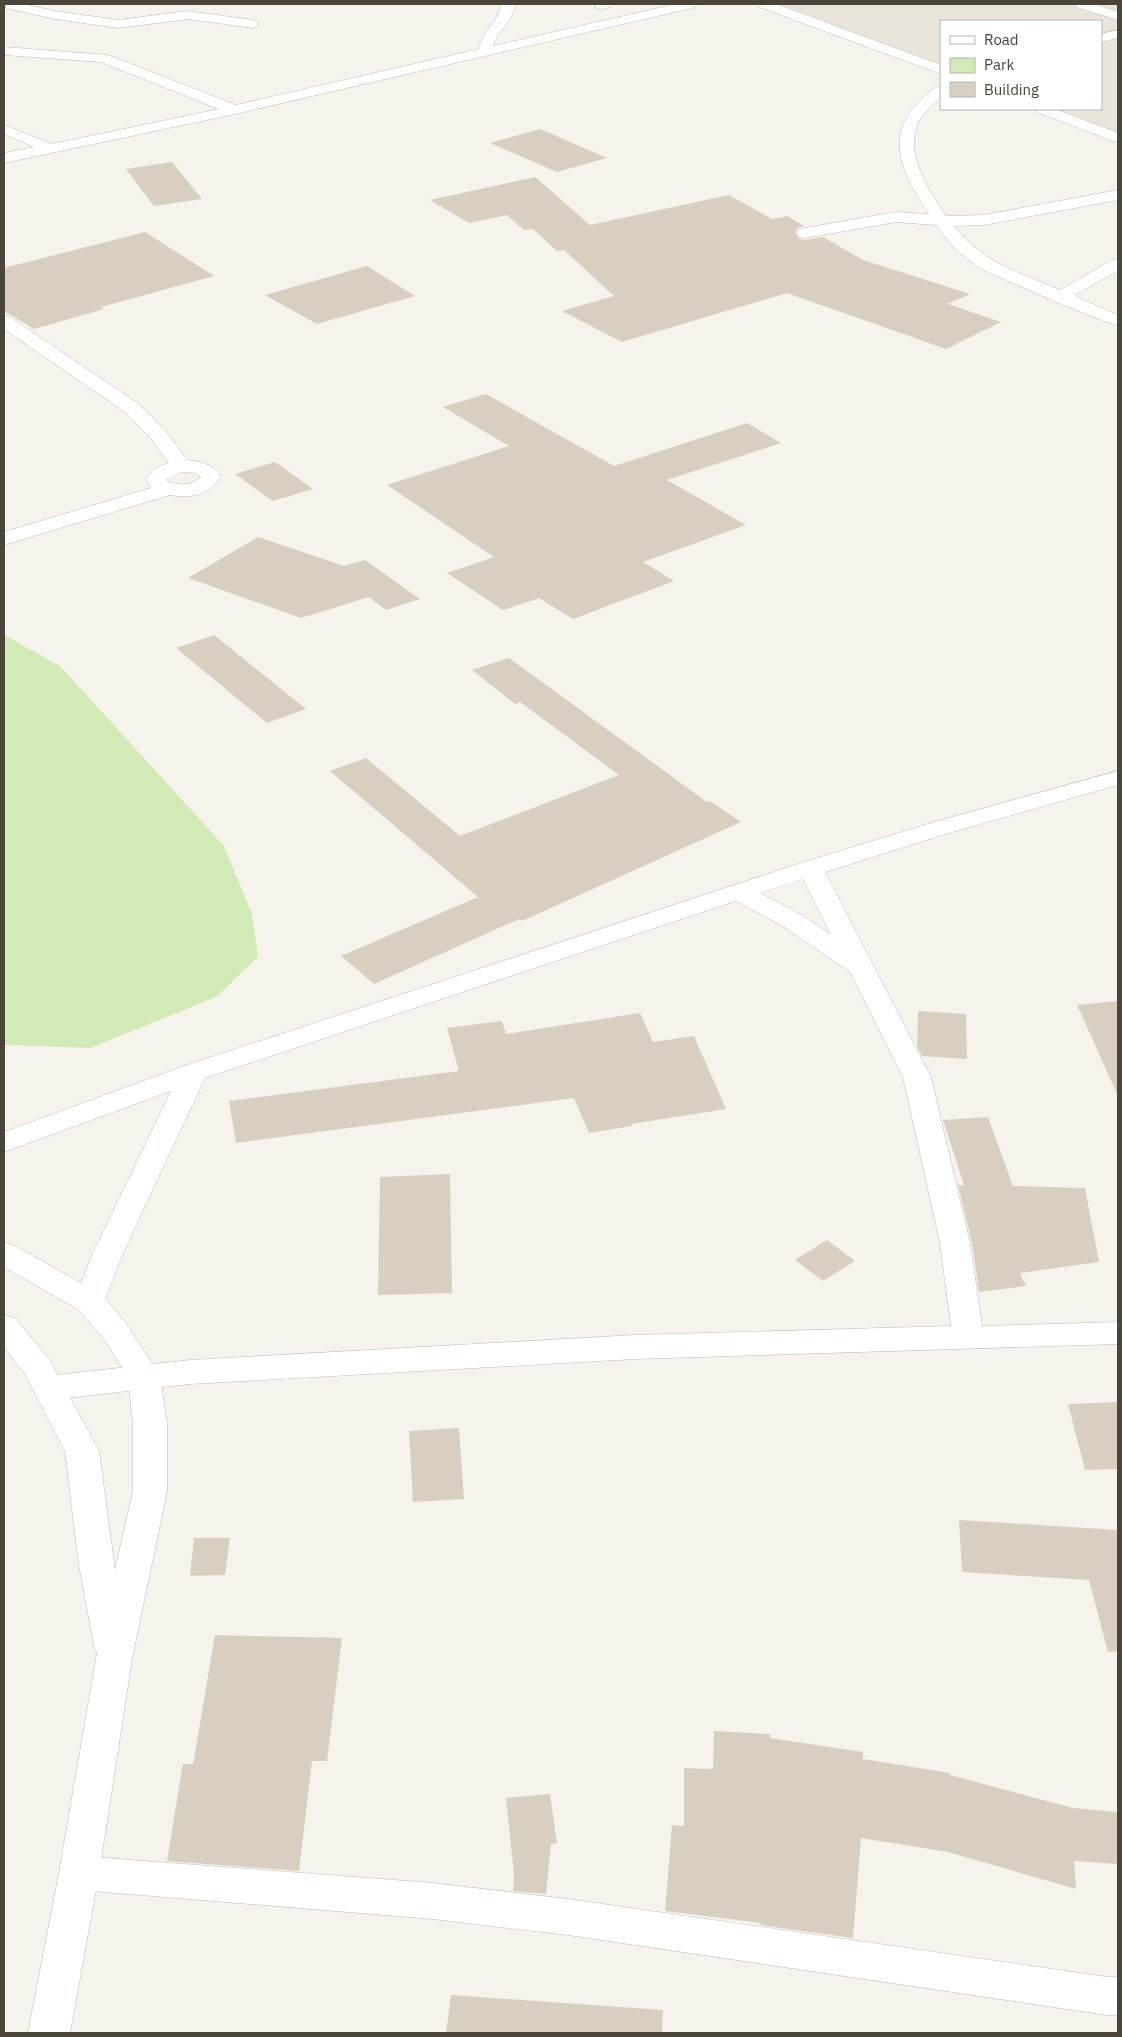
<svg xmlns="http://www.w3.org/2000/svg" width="1122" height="2037" font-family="'IBM Plex Sans',sans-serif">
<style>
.residential{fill:#eae5da}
.green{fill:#d2eab5}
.building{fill:#d8cfc1}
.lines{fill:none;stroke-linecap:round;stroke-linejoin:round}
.minor-casing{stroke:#c2bbae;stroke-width:1}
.tertiary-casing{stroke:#c2bbae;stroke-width:1}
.minor{fill:#fff;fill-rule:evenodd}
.tertiary{fill:#fff;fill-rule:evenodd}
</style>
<rect width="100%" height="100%" fill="#f6f3ec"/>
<path class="residential" d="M 779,4 L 1118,4 L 1118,134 L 1053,109 L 1101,109 L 1101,21 L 941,21 L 941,66 Z"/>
<path class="green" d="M 4,635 L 60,666 L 224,846 L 252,914 L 258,957 L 216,997 L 90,1048 L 4,1045 Z"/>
<g class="building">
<path d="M 540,129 L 607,158 L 557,172 L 490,143 Z"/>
<path d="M 172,162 L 202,199 L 154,206 L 126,169 Z"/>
<path d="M 535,177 L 590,225 L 729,195 L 772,219 L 787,216 L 804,226 L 799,227 L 795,232 L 799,239 L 805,240 L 823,237 L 863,260 L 970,294 L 948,304 L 1001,322 L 946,349 L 787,293 L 622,342 L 562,311 L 614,296 L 564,250 L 557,251 L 533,229 L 524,230 L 507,215 L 469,223 L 430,200 Z"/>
<path d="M 145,232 L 214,276 L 101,307 L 104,309 L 34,329 L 4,311 L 4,268 Z"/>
<path d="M 367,266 L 415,296 L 317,324 L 265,295 Z"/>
<path d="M 486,394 L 614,466 L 747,423 L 781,443 L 667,480 L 746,525 L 643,562 L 674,581 L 573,619 L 539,598 L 503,610 L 447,573 L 494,557 L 387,485 L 509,446 L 443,407 Z"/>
<path d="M 275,462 L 313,489 L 273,501 L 235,474 Z"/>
<path d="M 258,537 L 344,566 L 365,560 L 420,599 L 386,610 L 369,597 L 301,618 L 188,578 Z"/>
<path d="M 214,635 L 306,709 L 267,723 L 176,648 Z"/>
<path d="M 509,658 L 707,802 L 710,801 L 741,822 L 522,921 L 519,919 L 374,984 L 341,956 L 478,897 L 330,771 L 366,758 L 460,836 L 619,775 L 520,702 L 515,704 L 472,670 Z"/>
<path d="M 1118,1001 L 1118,1096 L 1077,1005 Z"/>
<path d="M 918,1011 L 966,1014 L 967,1059 L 922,1056 L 917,1047 Z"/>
<path d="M 640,1013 L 653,1042 L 694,1036 L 726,1109 L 631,1124 L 632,1126 L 589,1133 L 574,1098 L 236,1143 L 229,1101 L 459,1071 L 447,1028 L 502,1021 L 506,1034 Z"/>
<path d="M 988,1117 L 1013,1186 L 1085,1188 L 1099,1262 L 1020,1273 L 1026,1286 L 979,1292 L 972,1243 L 958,1185 L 964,1185 L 943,1120 Z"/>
<path d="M 450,1174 L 452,1293 L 378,1295 L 380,1177 Z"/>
<path d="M 827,1240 L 855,1261 L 823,1281 L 795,1260 Z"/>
<path d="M 1118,1402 L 1118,1469 L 1085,1470 L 1068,1404 Z"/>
<path d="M 459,1428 L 464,1499 L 413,1502 L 409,1431 Z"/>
<path d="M 959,1520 L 1118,1530 L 1118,1651 L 1108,1652 L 1089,1580 L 962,1572 Z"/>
<path d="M 194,1538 L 230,1538 L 225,1575 L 190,1576 Z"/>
<path d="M 215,1635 L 342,1638 L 327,1761 L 312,1761 L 299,1871 L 167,1861 L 183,1764 L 193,1764 Z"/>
<path d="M 714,1731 L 770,1734 L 770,1738 L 863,1752 L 863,1759 L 950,1773 L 950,1775 L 1073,1808 L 1118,1812 L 1118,1864 L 1074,1861 L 1076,1889 L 948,1852 L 861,1838 L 853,1938 L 760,1925 L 761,1923 L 665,1911 L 672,1825 L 684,1826 L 684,1768 L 713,1769 Z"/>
<path d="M 550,1794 L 557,1843 L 551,1844 L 546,1894 L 513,1891 L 514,1875 L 506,1798 Z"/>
<path d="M 451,1995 L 663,2010 L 662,2033 L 446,2033 Z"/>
</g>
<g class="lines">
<g class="minor-casing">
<g id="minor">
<path d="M 5,4 L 23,4 L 55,11 L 118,20 L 188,11 L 253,20 L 260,24 L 253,28 L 188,19 L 118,28 L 55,19 L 6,8 Z"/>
<path d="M 501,4 L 515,4 C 514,22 497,29 493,46 L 676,4 L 699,4 L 692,8 L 235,114 L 4,163 L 4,153 L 34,147 L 4,134 L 4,125 L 52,144 L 219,109 L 101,62 L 4,55 L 4,47 L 108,55 L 236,105 L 479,49 C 482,31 499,22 501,4 Z"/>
<path d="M 595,4 L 613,4 L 611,7 L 601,9 L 596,8 Z"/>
<path d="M 757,4 L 776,4 L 941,65 L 941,74 L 759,7 Z"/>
<path d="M 1074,4 L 1094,4 L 1118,12 L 1118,20 L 1076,7 Z"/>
<path d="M 1118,30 L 1118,38 L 1101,42 L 1101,34 Z"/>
<path d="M 941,86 L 941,98 C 933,105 924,112 919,121 C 903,152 929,191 946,216 L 984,215 L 1118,190 L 1118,200 L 984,225 L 954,226 C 985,264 1016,271 1060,290 L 1112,260 L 1118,259 L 1118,271 L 1076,294 L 1077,297 L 1118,315 L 1118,326 L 1063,305 L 981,269 L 956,250 L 936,225 L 896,222 L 805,238 L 799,237 L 797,233 L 799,229 L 896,212 L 929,214 C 906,179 883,141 916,105 C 923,98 931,88 941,86 Z"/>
<path d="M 1035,109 L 1055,109 L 1118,133 L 1118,143 L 1037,112 Z"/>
<path d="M 4,316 L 10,317 L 139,404 L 167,433 L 187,460 C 202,462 213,464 221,477 C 209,495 191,499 170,495 L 4,545 L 4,532 L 151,488 L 146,479 C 152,470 158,466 169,463 L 153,441 L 125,412 L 4,329 ZM 182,472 L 195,473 L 201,477 C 191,486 179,486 167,481 L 166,479 Z"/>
<path d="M 1118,771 L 1118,785 L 949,833 L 825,872 L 931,1077 L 970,1243 L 982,1326 L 1118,1322 L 1118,1344 L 635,1359 L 190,1384 L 49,1400 L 37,1396 L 33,1388 L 37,1380 L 49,1376 L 190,1360 L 635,1335 L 951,1326 L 940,1243 L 903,1077 L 850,972 L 786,928 L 736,901 L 205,1078 L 122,1255 L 101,1310 L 90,1313 L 79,1310 L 74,1302 L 92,1255 L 171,1091 L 4,1152 L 4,1132 L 184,1066 L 801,863 L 931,823 ZM 803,879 L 831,935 L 804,916 L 760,893 Z"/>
<path d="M 79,1856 L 433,1883 L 568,1899 L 1107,1977 L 1118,1977 L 1118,2015 L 1107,2015 L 568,1935 L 433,1919 L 79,1890 L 65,1885 L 59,1873 L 65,1861 Z"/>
</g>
</g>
<g class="tertiary-casing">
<path id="tertiary" d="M 4,1242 L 15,1246 L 101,1294 L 126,1323 L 160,1376 L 167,1424 L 167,1491 L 132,1659 L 99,1873 L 70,2033 L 28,2033 L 59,1873 L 97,1653 L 94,1646 L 79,1565 L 65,1451 L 25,1374 L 4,1347 L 4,1315 L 15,1318 L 49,1359 L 99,1451 L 115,1570 L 133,1491 L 133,1424 L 128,1377 L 104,1339 L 79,1310 L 4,1267 Z"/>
</g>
<use href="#minor" class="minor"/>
<use href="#tertiary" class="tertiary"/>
</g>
<rect width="1122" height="2037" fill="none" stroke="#4b4439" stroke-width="10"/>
<rect x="940" y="20" width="162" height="90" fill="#ffffff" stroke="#b7b4b0"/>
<rect x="950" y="36" width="25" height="8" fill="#ffffff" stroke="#b7b4b0"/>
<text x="984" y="45" font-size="15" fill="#4b4439">Road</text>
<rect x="950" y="58" width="25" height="15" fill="#d2eab5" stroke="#b7b4b0"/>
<text x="984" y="70" font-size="15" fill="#4b4439">Park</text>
<rect x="950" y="82" width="25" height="15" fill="#d8cfc1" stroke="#b7b4b0"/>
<text x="984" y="95" font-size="15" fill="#4b4439">Building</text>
</svg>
